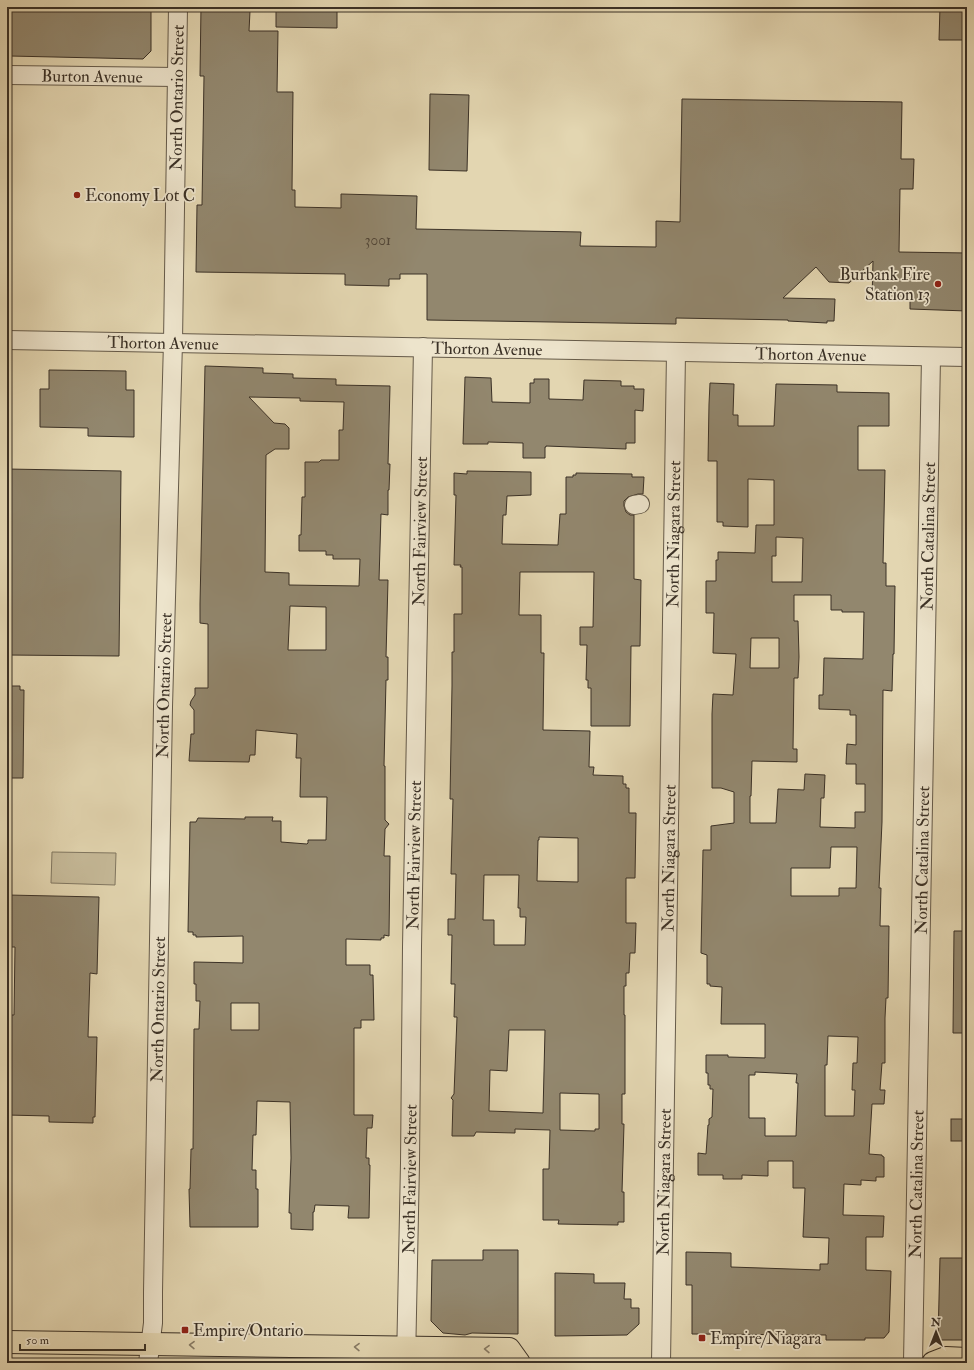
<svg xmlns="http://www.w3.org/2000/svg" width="974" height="1370" font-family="'IM FELL Double Pica',serif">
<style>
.green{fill:#c6ba99;stroke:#807660}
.building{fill:#92876e;stroke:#3b3126;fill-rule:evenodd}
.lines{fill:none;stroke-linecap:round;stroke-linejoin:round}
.minor-casing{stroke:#655a49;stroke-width:20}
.major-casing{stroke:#3b3126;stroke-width:24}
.minor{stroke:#ede4cc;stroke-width:18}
.major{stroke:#e3d6b1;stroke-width:22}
.oneway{stroke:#877b65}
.poi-dot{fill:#8f2418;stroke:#ede4cc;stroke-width:1.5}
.labels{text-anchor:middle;stroke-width:3.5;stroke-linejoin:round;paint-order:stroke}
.number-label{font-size:15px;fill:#514638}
.street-label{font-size:17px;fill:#3b3126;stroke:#ede4cc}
.poi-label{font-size:17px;fill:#3b3126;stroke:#ede4cc;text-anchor:start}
</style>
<rect width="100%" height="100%" fill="#e3d6b1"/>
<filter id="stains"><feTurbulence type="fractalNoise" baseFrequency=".005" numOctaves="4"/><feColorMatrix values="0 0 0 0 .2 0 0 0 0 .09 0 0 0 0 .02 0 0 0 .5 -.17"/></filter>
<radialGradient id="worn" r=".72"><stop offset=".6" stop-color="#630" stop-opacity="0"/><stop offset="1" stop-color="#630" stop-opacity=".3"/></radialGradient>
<path class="green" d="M 52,852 L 116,853 L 115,885 L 51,883 Z"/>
<g class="building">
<path d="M 10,7 L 151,7 L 151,51 L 143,59 L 10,56 Z"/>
<path d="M 201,7 L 219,7 L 219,11 L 250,11 L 249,31 L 278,31 L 277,92 L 293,92 L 292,190 L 295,190 L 295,207 L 341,208 L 341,194 L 417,196 L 416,229 L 581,232 L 580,246 L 656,247 L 656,221 L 680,222 L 682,99 L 902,102 L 901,159 L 914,159 L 913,189 L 900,189 L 899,252 L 967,253 L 967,311 L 910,309 L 910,300 L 872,299 L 873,261 L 849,283 L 829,282 L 816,267 L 783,298 L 835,299 L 834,321 L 827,321 L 827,323 L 788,321 L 788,320 L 676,318 L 676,324 L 427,320 L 427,274 L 400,274 L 400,279 L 389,279 L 389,286 L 345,285 L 345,274 L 196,272 L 197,205 L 202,205 L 204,76 L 200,76 Z"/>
<path d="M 276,7 L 337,7 L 337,28 L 276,27 Z"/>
<path d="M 940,7 L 967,7 L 967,40 L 939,40 Z"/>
<path d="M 430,94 L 469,95 L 467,171 L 429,170 Z"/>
<path d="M 205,366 L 263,368 L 263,373 L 293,374 L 293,378 L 336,379 L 336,385 L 390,386 L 388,464 L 390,464 L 389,490 L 388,490 L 388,515 L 381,514 L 379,580 L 388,580 L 386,657 L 388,657 L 388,680 L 386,680 L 384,766 L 385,766 L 385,820 L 389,824 L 385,829 L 384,856 L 390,856 L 389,936 L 384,935 L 384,938 L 381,938 L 381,940 L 346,939 L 346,965 L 370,965 L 370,975 L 373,975 L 374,1020 L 361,1020 L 361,1028 L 354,1028 L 354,1115 L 373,1115 L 372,1128 L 367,1128 L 366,1158 L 369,1158 L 369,1165 L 370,1165 L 369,1218 L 348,1218 L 349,1206 L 315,1205 L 314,1212 L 313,1212 L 313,1230 L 291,1229 L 291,1213 L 289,1213 L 291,1158 L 290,1102 L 257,1101 L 256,1135 L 253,1135 L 252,1170 L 256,1170 L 256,1189 L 258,1189 L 258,1227 L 190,1227 L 189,1189 L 190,1189 L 191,1149 L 193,1149 L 194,1029 L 199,1029 L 200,1001 L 196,1001 L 196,984 L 194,984 L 194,962 L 243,963 L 243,936 L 196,937 L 196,935 L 193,935 L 193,932 L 188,932 L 190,822 L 196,822 L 198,818 L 245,819 L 245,817 L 273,817 L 272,821 L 281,821 L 281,842 L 307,844 L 308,843 L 308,840 L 326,840 L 327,797 L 300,797 L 301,758 L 296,758 L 297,734 L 256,730 L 255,755 L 250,755 L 249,762 L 189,761 L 191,734 L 194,734 L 194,710 L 190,705 L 191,701 L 195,695 L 195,688 L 208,688 L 208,624 L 200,623 L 200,604 ZM 249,397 L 300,398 L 300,401 L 344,402 L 343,430 L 339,430 L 339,460 L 321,460 L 319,462 L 305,462 L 305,497 L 302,497 L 301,535 L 299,535 L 299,551 L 326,551 L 326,555 L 333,555 L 333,559 L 360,559 L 359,586 L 289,585 L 289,573 L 265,572 L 266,455 L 275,449 L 289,449 L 289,428 L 285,424 L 274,423 ZM 290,606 L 326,607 L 326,650 L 288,650 ZM 231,1003 L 259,1003 L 259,1030 L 231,1030 Z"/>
<path d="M 49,370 L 126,371 L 126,390 L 134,390 L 134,437 L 88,436 L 88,428 L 40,427 L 40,389 L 49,389 Z"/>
<path d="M 465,377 L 491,378 L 492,402 L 530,403 L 530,383 L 534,383 L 534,379 L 549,379 L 549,399 L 583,400 L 584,380 L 621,381 L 621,386 L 634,386 L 634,389 L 644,389 L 643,411 L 635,410 L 635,443 L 626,443 L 626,449 L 546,446 L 546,447 L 545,447 L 545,458 L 523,458 L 523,443 L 488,442 L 488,444 L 463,444 Z"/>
<path d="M 710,383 L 734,384 L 733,415 L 738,415 L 738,426 L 774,426 L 776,384 L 837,385 L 837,392 L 889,393 L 889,426 L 858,426 L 858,470 L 885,470 L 883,563 L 886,563 L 886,586 L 895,586 L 894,654 L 893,654 L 892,691 L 883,690 L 882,822 L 879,888 L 881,888 L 880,926 L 889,926 L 888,998 L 886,998 L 885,1018 L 885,1063 L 882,1063 L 880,1090 L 885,1090 L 884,1104 L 872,1104 L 869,1154 L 882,1155 L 882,1156 L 884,1157 L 884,1177 L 876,1177 L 876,1181 L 861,1180 L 861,1185 L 844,1184 L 843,1215 L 884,1216 L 883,1237 L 866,1237 L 866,1270 L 891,1271 L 889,1332 L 884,1338 L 865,1338 L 865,1340 L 826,1340 L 826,1335 L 692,1334 L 692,1285 L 686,1285 L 686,1252 L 731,1253 L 731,1267 L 820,1270 L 820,1264 L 828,1264 L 829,1238 L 803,1237 L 805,1188 L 793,1188 L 793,1161 L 768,1161 L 768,1176 L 742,1175 L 742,1179 L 723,1179 L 723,1175 L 698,1175 L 698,1153 L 706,1154 L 708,1125 L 709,1125 L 709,1119 L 712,1117 L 713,1089 L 710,1089 L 710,1085 L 708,1085 L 708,1073 L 706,1073 L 706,1055 L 728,1055 L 728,1057 L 765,1058 L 765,1024 L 721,1024 L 722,987 L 710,986 L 710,984 L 707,984 L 707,955 L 701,953 L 703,850 L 711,850 L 711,826 L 734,823 L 734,792 L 721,788 L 712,788 L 712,714 L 713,694 L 733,695 L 736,654 L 713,653 L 714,613 L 706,613 L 706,581 L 716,581 L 716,560 L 718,560 L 718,552 L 755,553 L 756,525 L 774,525 L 774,480 L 748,479 L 748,527 L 723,526 L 723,522 L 717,522 L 717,461 L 708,461 L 709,404 ZM 776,537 L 803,538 L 802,582 L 772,582 L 772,556 L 776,556 ZM 794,595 L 831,595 L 831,610 L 842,610 L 842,612 L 864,612 L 863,659 L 824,658 L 823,695 L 819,695 L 819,709 L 850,710 L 850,715 L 856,715 L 856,745 L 847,744 L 846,764 L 856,764 L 856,784 L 865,784 L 865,812 L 855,812 L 855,828 L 820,827 L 821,798 L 824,798 L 825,775 L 805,774 L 804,790 L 778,789 L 776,823 L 750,823 L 750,796 L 751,796 L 752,761 L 797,762 L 797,749 L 793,749 L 794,678 L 798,678 L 799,657 L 798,621 L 794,621 ZM 751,638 L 779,638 L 779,668 L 750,668 ZM 831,847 L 857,847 L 856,888 L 839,888 L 839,896 L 791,896 L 791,868 L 830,868 ZM 828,1036 L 858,1037 L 857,1063 L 853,1063 L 852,1090 L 855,1090 L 854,1116 L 825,1116 L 825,1065 L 827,1065 ZM 755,1072 L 797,1074 L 796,1083 L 798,1083 L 796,1136 L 765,1136 L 765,1118 L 749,1118 L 749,1075 L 755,1075 Z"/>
<path d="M 7,469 L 121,471 L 119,656 L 7,655 Z"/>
<path d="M 467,471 L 531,472 L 531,495 L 507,496 L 506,515 L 503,515 L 502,544 L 558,545 L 560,514 L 566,514 L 566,477 L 573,477 L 573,475 L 576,475 L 576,473 L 632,474 L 632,477 L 644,477 L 643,494 L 638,494 L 628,497 L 624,501 L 624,506 L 626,512 L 630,515 L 634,515 L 634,579 L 641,580 L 640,646 L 631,646 L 630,726 L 591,726 L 591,688 L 588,688 L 588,680 L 586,680 L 587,645 L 580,645 L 580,627 L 593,627 L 594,572 L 520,572 L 519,615 L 541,615 L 541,653 L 544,653 L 543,730 L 590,731 L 589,767 L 594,767 L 593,775 L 623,776 L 623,784 L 626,784 L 626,788 L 629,788 L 629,813 L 636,813 L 636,815 L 635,878 L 626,878 L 626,923 L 636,923 L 635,953 L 630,953 L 629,973 L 626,973 L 626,986 L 624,986 L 624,1015 L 625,1015 L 625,1094 L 622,1094 L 622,1124 L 624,1124 L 622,1192 L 624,1192 L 624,1222 L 618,1222 L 618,1225 L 558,1224 L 559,1220 L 543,1220 L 543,1169 L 549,1169 L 550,1130 L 515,1129 L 515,1133 L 476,1132 L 474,1136 L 452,1136 L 453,1100 L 451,1098 L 454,1094 L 457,1017 L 454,1017 L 455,984 L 451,984 L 452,935 L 448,935 L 448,919 L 455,919 L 456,874 L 451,874 L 453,799 L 450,799 L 452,686 L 452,652 L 454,652 L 454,614 L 462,614 L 462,567 L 460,567 L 461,565 L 454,565 L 456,495 L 454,495 L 454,473 L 467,474 ZM 539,837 L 578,838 L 578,882 L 537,881 L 538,840 L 539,840 ZM 484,875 L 519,875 L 518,908 L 520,908 L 520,917 L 526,917 L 525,945 L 494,945 L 494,920 L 483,920 ZM 509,1030 L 545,1030 L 543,1113 L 489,1111 L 490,1070 L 507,1071 ZM 560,1093 L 599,1094 L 599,1129 L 595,1129 L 595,1131 L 560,1130 Z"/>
<path d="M 7,686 L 20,686 L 20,690 L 24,690 L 23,778 L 7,778 Z"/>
<path d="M 8,895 L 99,897 L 97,974 L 90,973 L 88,1037 L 97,1037 L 95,1117 L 93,1117 L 93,1123 L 49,1122 L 49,1116 L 7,1115 L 7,1015 L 14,1015 L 15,947 L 7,947 Z"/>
<path d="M 954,931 L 967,931 L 967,1033 L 953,1033 Z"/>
<rect x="951" y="1119" width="16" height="22"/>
<path d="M 483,1250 L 518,1250 L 518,1334 L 472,1333 L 465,1335 L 443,1333 L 431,1321 L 432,1260 L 483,1260 Z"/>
<path d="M 940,1258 L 967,1258 L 967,1340 L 938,1340 Z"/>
<path d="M 555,1273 L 594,1274 L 594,1283 L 625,1283 L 624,1299 L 631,1299 L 631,1308 L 639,1308 L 639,1324 L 627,1335 L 555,1336 Z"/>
</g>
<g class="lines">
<g class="minor-casing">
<g id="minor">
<path id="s1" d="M 7,75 L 177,77"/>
<path id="s2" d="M 7,340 L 967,357"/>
<path d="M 634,505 L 640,504"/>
<path id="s3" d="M 148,1363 L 153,1323 L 153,1292 L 163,707 L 173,342 L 178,7"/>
<path id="s4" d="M 406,1363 L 410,1163 L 412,947 L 423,347"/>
<path id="s5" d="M 661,1363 L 676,352"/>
<path id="s6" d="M 913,1363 L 931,357"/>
</g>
</g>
<g class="major-casing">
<g id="major">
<path d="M 7,1342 L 509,1349 L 519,1363"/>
<path d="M 933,1363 L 946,1358 L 967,1359"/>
</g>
</g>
<use href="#minor" class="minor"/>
<use href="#major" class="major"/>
</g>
<defs><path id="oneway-chevron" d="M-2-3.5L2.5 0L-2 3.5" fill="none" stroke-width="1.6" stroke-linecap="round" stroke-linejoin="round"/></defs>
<g class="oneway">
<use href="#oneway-chevron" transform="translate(192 1345) rotate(-179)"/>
<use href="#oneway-chevron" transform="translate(357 1347) rotate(-179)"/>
<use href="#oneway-chevron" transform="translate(487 1349) rotate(-179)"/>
</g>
<g class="poi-dot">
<circle cx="77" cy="195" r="4"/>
<circle cx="938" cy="284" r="4"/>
<rect x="181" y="1326" width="8" height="8" rx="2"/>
<rect x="698" y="1334" width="8" height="8" rx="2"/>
</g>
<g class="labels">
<g class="number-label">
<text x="378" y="245">3001</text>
</g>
<g class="street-label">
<text dy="6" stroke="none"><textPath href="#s1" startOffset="85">Burton Avenue</textPath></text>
<text dy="6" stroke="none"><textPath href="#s3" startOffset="1266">North Ontario Street</textPath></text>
<text dy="6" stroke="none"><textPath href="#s2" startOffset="156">Thorton Avenue</textPath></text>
<text dy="6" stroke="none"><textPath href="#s2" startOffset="480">Thorton Avenue</textPath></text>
<text dy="6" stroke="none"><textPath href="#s2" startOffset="804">Thorton Avenue</textPath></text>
<text dy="6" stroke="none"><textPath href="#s4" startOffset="832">North Fairview Street</textPath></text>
<text dy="6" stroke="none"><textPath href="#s5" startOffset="829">North Niagara Street</textPath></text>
<text dy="6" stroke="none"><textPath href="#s6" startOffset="827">North Catalina Street</textPath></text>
<text dy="6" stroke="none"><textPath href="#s3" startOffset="678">North Ontario Street</textPath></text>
<text dy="6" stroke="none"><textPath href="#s4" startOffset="508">North Fairview Street</textPath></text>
<text dy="6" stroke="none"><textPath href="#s5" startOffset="505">North Niagara Street</textPath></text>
<text dy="6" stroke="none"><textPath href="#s6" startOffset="503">North Catalina Street</textPath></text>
<text dy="6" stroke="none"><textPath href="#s3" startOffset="354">North Ontario Street</textPath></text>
<text dy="6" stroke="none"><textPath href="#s4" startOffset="184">North Fairview Street</textPath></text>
<text dy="6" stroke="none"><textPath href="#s5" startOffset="181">North Niagara Street</textPath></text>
<text dy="6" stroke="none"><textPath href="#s6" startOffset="179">North Catalina Street</textPath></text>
</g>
<g class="poi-label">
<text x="85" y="201">Economy Lot C</text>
<text x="930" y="280" text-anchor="end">Burbank Fire<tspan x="930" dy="20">Station 13</tspan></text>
<text x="193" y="1336">Empire/Ontario</text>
<text x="710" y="1344">Empire/Niagara</text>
</g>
</g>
<rect width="974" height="1370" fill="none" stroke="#e3d6b1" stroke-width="24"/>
<rect x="8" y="8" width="958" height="1354" fill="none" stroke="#3b3126" stroke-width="2"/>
<rect x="12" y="12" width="950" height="1346" fill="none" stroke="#3b3126"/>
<g transform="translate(936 1332)" stroke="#ede4cc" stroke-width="3" paint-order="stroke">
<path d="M0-3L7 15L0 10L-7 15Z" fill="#3b3126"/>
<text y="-6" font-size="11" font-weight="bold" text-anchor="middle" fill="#3b3126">N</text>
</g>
<path d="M20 1344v6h125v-6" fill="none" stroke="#3b3126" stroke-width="2"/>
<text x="26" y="1344" font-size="12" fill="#3b3126" stroke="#ede4cc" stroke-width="3" paint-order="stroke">50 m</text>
<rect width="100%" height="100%" filter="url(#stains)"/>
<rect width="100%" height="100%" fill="url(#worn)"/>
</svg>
